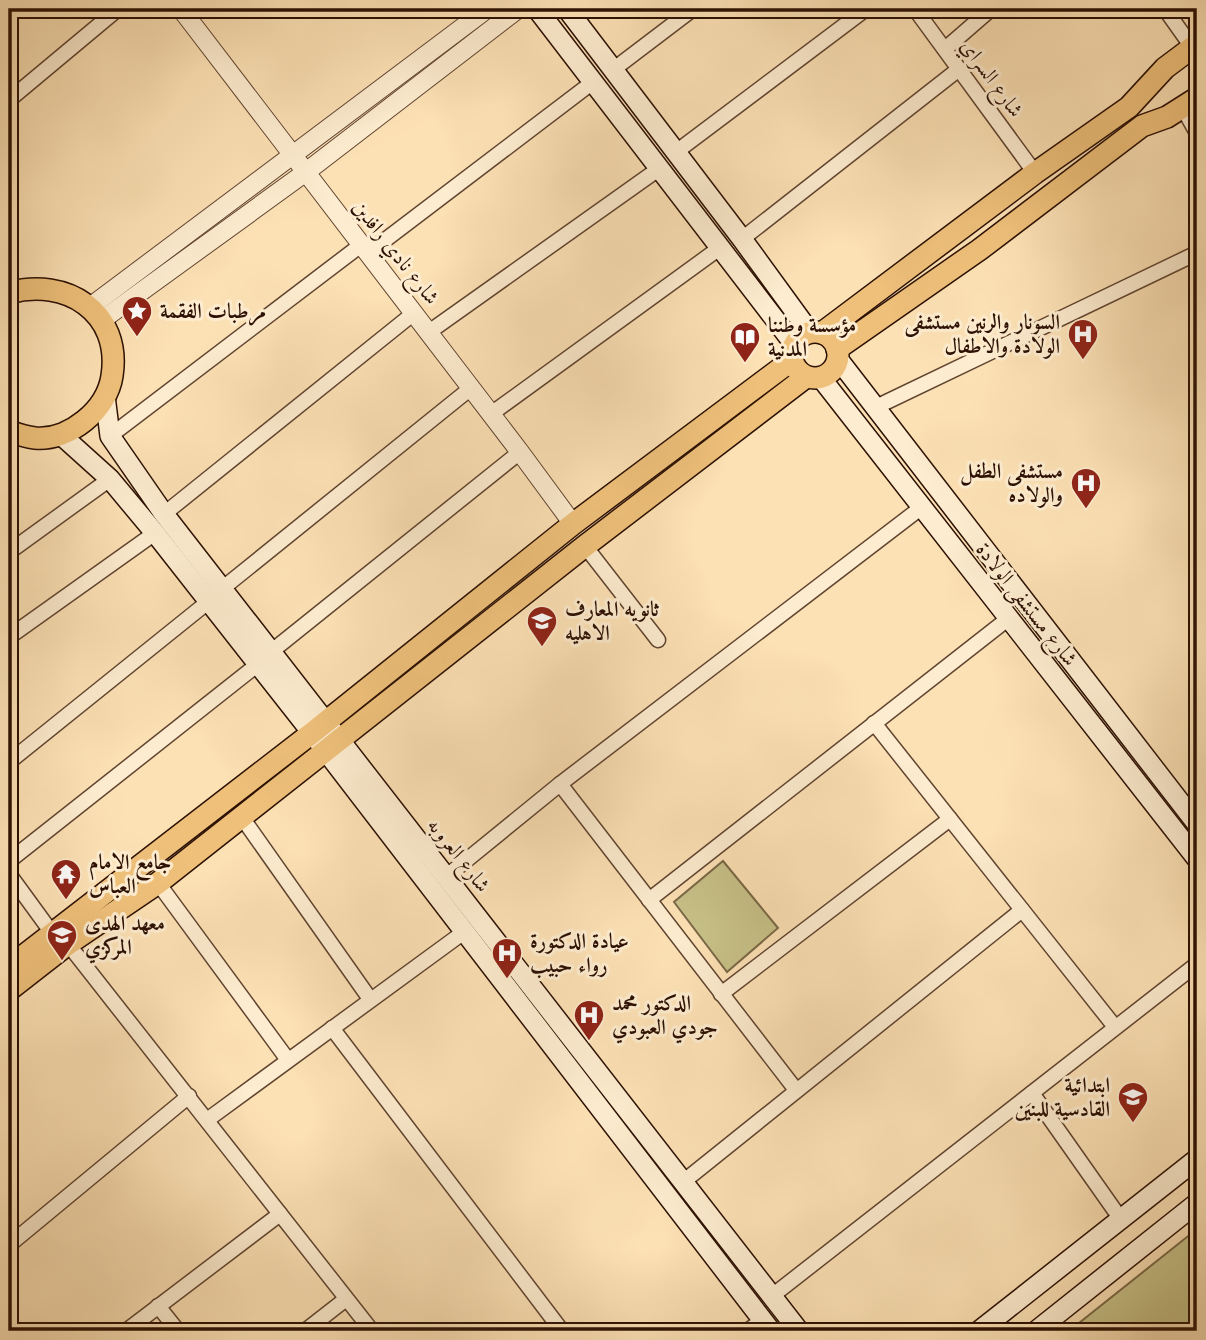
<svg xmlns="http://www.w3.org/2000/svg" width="1206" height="1340" font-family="Cardo,Amiri,serif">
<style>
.green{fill:#c7c188;stroke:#7a6846;stroke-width:2}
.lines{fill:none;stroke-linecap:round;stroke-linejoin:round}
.minor-casing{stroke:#604430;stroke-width:17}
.tertiary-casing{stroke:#604430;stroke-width:20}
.secondary-casing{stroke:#2c1003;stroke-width:22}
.primary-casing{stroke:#2c1003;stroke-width:24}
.minor{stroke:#fdeccf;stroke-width:14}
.tertiary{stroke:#fdeccf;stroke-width:18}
.secondary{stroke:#fdeccf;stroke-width:19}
.primary{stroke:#eec07a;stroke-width:21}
.labels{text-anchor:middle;stroke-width:6;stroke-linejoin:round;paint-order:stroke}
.street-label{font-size:21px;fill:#2c1003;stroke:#fdeccf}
.poi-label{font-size:21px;font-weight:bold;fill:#2c1003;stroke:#fdeccf;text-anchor:start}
</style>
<rect width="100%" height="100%" fill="#fce1b5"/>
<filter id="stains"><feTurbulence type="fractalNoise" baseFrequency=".00286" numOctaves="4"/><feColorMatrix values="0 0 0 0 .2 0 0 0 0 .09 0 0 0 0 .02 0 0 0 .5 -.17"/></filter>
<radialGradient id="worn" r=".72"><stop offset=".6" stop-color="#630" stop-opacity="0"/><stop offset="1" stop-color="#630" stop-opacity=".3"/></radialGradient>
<g class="green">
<path d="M 723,861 L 778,928 L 727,972 L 674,902 Z"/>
<path d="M 1197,1229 L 1197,1331 L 1069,1331 Z"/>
</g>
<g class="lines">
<g class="minor-casing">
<g id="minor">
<path d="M 915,9 L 1035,173"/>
<path d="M 1165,9 L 1192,47"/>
<path d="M 945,49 L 991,9"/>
<path d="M 614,69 L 693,9"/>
<path d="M 9,100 L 118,9"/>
<path d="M 1183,108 L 1197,133"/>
<path d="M 676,152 L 866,9"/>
<path d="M 742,239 L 959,69"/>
<path d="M 368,253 L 593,82"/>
<path d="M 429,332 L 660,168"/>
<path d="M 876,407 L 1197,253"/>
<path d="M 491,414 L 721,247"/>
<path d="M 110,436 L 361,245"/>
<path d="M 164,514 L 414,313"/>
<path d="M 585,546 L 658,640"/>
<path d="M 9,552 L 110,479"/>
<path d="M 223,588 L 471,388"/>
<path d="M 9,637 L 155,533"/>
<path d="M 272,651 L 520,452"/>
<path d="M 874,723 L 1115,1027"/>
<path d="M 9,762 L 208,602"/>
<path d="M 560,784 L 796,1090"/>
<path d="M 241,816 L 370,999"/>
<path d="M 9,861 L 257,665"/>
<path d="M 9,874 L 52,933"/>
<path d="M 447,876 L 560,784 L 922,507"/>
<path d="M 158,883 L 288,1060"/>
<path d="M 649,900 L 1009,618"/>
<path d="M 68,944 L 372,1331"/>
<path d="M 721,994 L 950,819"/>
<path d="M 332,1028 L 562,1331"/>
<path d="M 1032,1093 L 1120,1218"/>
<path d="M 207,1120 L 464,932"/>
<path d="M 683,1182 L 1022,910"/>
<path d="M 9,1245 L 189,1096"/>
<path d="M 772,1296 L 1197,964"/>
<path d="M 158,1306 L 178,1331"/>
<path d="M 126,1331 L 280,1214"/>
<path d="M 305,1331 L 346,1299"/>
<path d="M 747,1331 L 763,1320"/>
</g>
</g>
<g class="tertiary-casing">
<g id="tertiary">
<path d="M 181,9 L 520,452 L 573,524"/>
<path d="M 90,307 L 487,9"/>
<path d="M 102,320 L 306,172 L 518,9"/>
</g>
</g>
<g class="secondary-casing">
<g id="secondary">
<path d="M 537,9 L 794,344"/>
<path d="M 567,9 L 742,239 L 809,331"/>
<path d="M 838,359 L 1197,824"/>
<path d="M 821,378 L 1197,859"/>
<path d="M 105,396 L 110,436 L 164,514 L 799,1331"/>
<path d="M 60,434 L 110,479 L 155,533 L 312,733 L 771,1331"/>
<path d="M 979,1331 L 1197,1159"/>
<path d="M 1036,1331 L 1197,1203"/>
</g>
</g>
<g class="primary-casing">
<g id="primary">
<path d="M 9,293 C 66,277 122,312 112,376 C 107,410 69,441 35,438 C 26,437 17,434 9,431"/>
<circle cx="815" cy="355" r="23"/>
<path d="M 822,333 L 1035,173 L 1129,107 L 1165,68 L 1197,44"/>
<path d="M 837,349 L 979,250 L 1142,126 L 1167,117 L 1197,98"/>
<path d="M 9,967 L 312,733 L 573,524 L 792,360"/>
<path d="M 9,990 L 68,944 L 158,883 L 585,546 L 806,377"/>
</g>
</g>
<use href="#minor" class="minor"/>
<use href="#tertiary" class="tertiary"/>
<use href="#secondary" class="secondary"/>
<use href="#primary" class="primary"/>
</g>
<defs>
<g id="sight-pin" transform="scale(1.575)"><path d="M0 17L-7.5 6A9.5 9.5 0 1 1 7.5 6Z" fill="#8f2418" stroke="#fdeccf"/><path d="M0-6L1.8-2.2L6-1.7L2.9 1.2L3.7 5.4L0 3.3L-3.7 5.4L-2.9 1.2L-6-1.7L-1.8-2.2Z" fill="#fff"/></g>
<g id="hospital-pin" transform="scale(1.575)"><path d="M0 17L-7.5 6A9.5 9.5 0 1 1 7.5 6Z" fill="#8f2418" stroke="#fdeccf"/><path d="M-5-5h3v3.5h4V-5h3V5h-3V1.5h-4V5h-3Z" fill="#fff"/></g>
<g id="library-pin" transform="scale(1.575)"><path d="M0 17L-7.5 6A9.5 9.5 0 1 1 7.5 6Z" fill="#8f2418" stroke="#fdeccf"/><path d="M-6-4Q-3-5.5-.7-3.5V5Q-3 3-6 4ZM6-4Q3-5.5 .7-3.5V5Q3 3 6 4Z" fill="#fff"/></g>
<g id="school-pin" transform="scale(1.575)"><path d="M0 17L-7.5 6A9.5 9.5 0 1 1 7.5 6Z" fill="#8f2418" stroke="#fdeccf"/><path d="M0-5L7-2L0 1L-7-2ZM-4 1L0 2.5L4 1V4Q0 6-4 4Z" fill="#fff"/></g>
<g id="temple-pin" transform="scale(1.575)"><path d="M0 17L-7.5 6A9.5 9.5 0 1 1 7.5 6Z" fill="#8f2418" stroke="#fdeccf"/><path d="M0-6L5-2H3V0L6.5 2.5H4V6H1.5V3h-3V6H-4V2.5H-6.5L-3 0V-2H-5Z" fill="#fff"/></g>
</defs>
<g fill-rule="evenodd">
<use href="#sight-pin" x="137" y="311"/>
<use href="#hospital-pin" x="1083" y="334"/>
<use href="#library-pin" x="745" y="337"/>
<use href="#hospital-pin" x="1086" y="483"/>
<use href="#school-pin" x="542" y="621"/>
<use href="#temple-pin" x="66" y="874"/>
<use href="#school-pin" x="62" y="935"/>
<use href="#hospital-pin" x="507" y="953"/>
<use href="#hospital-pin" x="589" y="1015"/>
<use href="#school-pin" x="1133" y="1097"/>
</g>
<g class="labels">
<g class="street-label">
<text transform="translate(992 78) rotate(54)" y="7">شارع السراي</text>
<text transform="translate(396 252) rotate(52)" y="7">شارع نادي رافدين</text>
<text transform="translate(1027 604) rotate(52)" y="7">شارع مستشفى الولادة</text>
<text transform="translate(459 855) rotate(52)" y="7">شارع العروبه</text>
</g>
<g class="poi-label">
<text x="160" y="318">مرطبات الفقمة</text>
<text x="1060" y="329" text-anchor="end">السونار والرنين مستشفى<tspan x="1060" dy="24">الولادة والاطفال</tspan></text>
<text x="768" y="332">مؤسسة وطننا<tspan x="768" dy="24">المدنية</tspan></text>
<text x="1063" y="478" text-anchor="end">مستشفى الطفل<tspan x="1063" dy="24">والولاده</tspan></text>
<text x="565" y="616">ثانويه المعارف<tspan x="565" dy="24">الاهليه</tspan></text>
<text x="89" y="869">جامع الامام<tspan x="89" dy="24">العباس</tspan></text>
<text x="85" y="930">معهد الهدى<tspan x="85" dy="24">المركزي</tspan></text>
<text x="530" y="948">عيادة الدكتورة<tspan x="530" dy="24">رواء حبيب</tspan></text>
<text x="612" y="1010">الدكتور محمد<tspan x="612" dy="24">جودي العبودي</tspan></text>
<text x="1110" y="1092" text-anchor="end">ابتدائية<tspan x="1110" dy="24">القادسية للبنين</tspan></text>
</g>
</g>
<rect width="1206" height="1340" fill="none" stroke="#fce1b5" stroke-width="35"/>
<rect x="10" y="10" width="1185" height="1319" fill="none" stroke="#2c1003" stroke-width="3.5"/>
<rect x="18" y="18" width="1171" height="1305" fill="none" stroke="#2c1003" stroke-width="2"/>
<rect width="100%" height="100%" filter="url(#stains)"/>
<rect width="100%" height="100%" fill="url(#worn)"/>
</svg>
